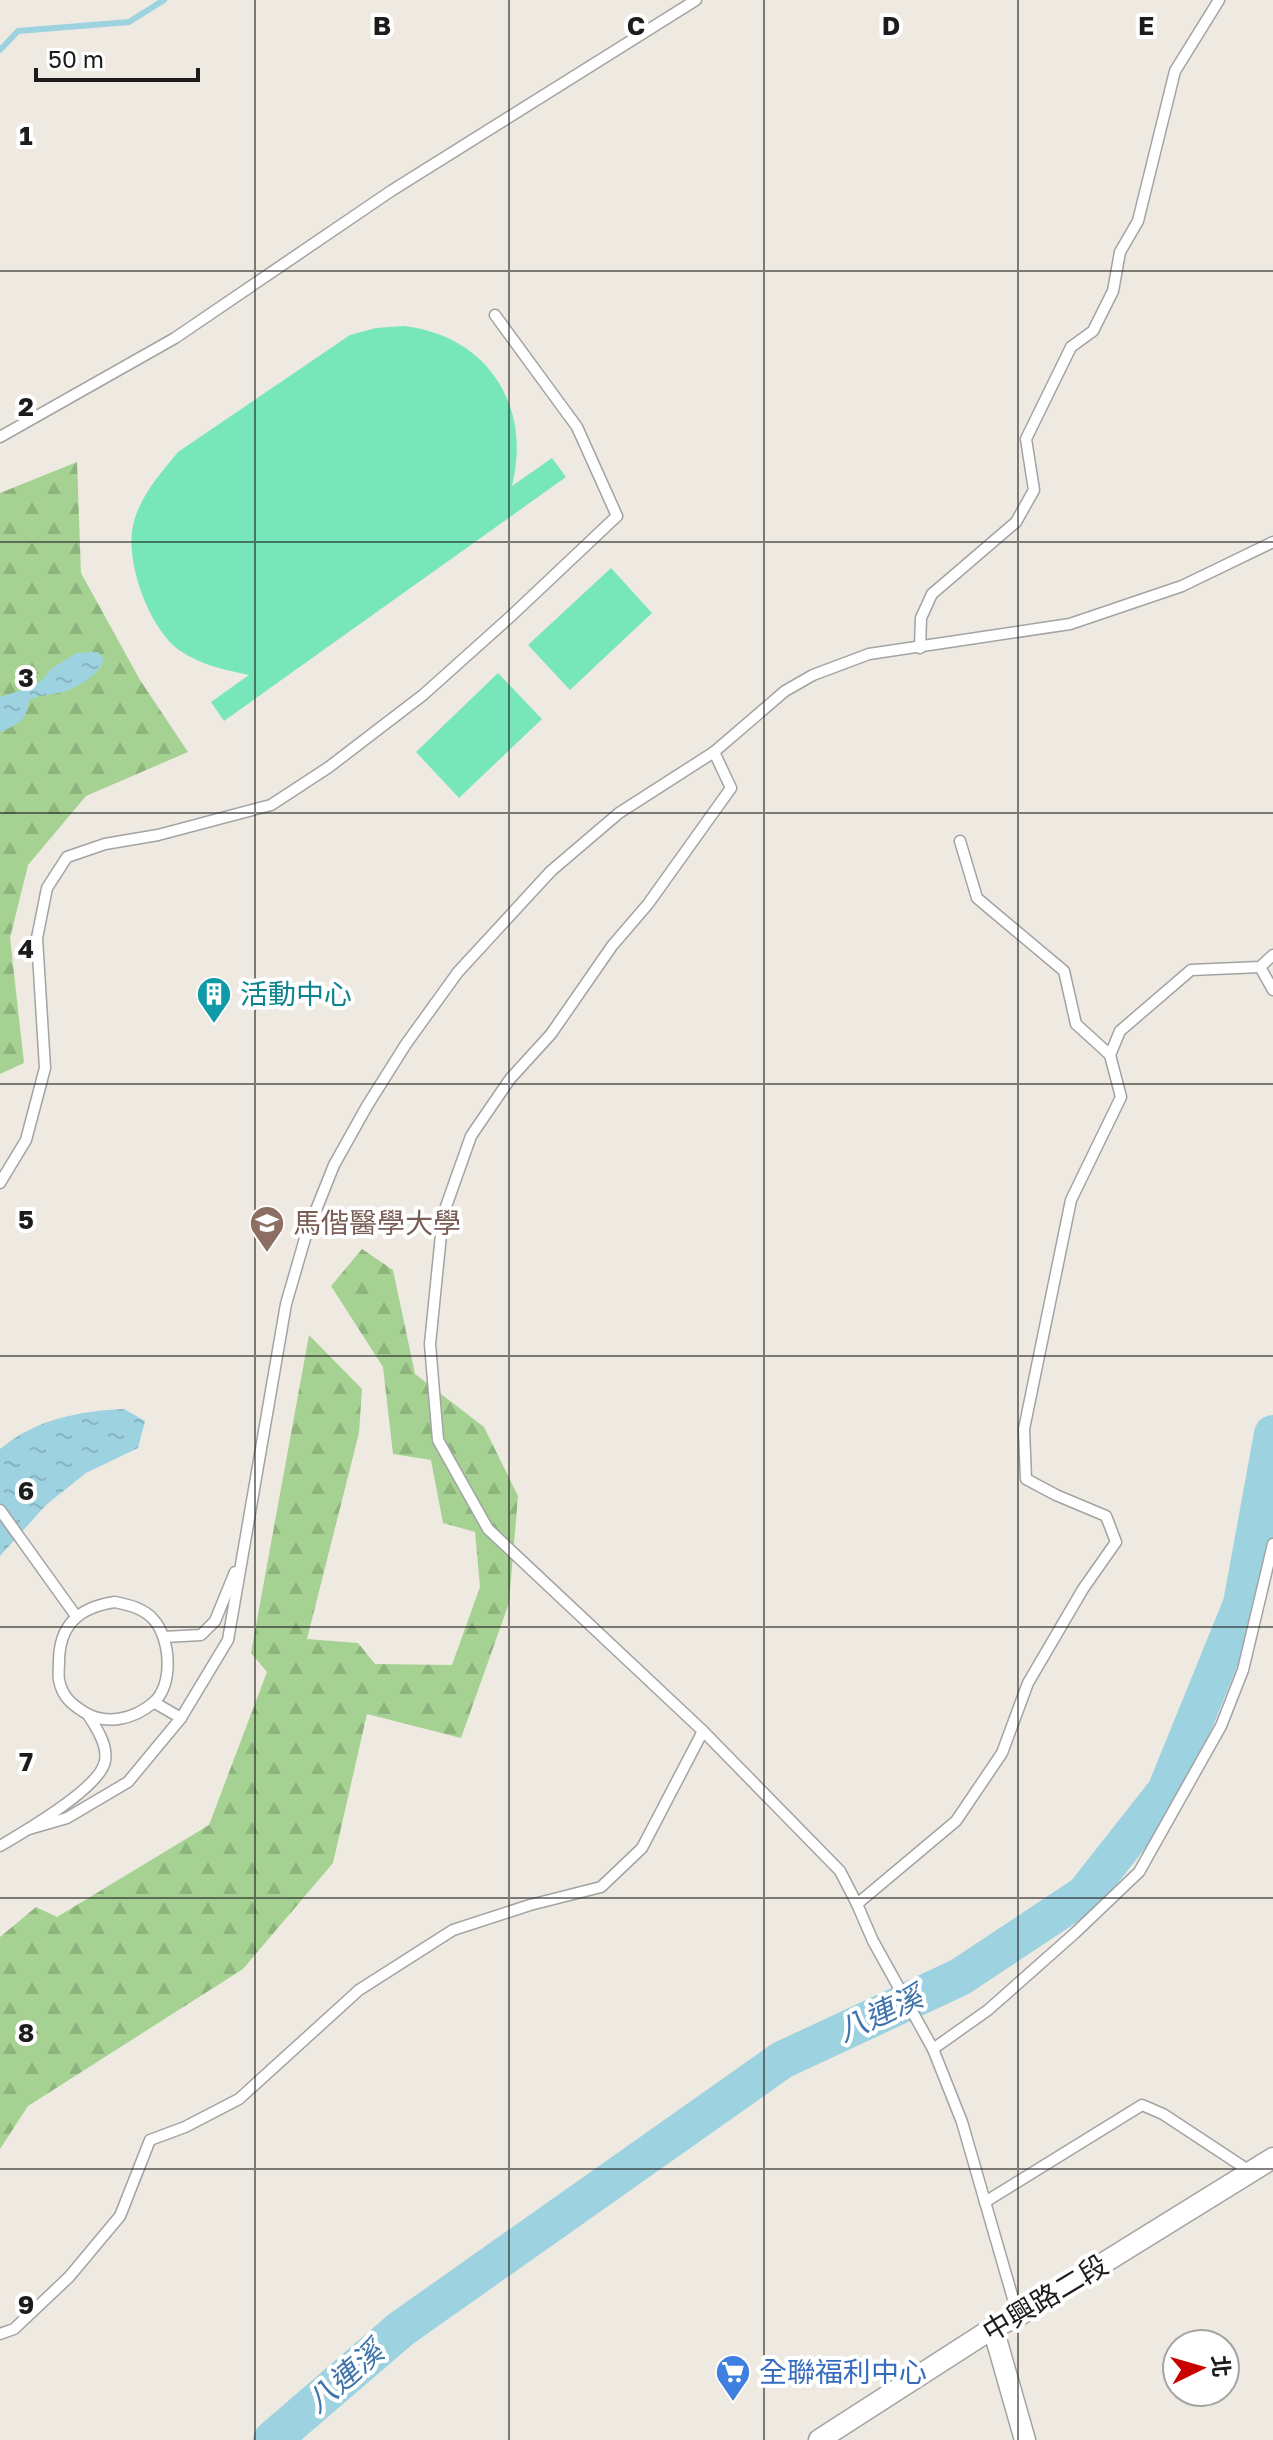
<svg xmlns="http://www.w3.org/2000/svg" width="1273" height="2440" font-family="'Golos Text','Noto Sans TC',sans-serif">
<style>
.forest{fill:url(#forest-firs)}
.pitch{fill:#77e6bb}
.water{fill:url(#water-ripples)}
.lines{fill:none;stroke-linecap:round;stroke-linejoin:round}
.stream{stroke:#9dd2e1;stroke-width:6}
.river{stroke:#9dd2e1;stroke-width:38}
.lane-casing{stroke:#a3a3a3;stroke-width:13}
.street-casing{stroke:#a3a3a3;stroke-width:23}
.lane{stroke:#fff;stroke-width:10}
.street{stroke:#fff;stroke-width:20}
.grid{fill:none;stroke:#1c1c1c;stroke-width:2;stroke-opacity:0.55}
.labels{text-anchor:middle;stroke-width:8;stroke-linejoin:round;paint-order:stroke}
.culture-label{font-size:28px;fill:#0d838f;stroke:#fff;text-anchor:start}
.education-label{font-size:28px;fill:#785e54;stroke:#fff;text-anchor:start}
.street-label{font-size:28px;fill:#1c1c1c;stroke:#fff}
.shop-label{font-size:28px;fill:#366cbe;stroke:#fff;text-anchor:start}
.water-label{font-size:30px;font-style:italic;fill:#3f75ac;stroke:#fff}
.grid-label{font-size:26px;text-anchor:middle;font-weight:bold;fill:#1c1c1c;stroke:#fff;stroke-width:8;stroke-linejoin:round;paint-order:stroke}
</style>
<defs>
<pattern id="forest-firs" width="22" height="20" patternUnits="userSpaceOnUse" patternTransform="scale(2)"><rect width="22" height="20" fill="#a5d292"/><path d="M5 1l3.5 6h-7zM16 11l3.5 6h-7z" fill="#8db47d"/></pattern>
<pattern id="water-ripples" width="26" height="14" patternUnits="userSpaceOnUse" patternTransform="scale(2)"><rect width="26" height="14" fill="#9dd2e1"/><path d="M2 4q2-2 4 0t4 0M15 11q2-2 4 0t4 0" fill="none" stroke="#87b4c0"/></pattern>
</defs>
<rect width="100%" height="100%" fill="#efeae1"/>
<g class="forest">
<path d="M 77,462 L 81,573 L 140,680 L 188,752 L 86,796 L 28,865 L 10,938 L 24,1063 L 0,1074 L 0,493 Z"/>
<path d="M 362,1249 L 393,1270 L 415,1374 L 484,1427 L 518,1496 L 509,1603 L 461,1738 L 367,1714 L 333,1863 L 243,1969 L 28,2106 L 0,2149 L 0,1937 L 36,1907 L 57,1917 L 209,1825 L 267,1672 L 251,1653 L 309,1335 L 362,1389 L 359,1433 L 307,1639 L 358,1643 L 375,1664 L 452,1665 L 480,1587 L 475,1532 L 443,1523 L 431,1460 L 393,1454 L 383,1367 L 331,1286 Z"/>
</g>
<g class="pitch">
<path d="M 404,326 C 488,336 532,406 512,486 L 552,458 L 566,477 L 224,721 L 211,702 L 249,675 C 224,670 201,665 179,650 C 149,628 125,562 133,526 C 139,497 160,474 178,452 L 350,335 L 376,328 Z"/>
<path d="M 611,568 L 652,613 L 570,690 L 528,645 Z"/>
<path d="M 498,673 L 542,719 L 459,798 L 416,752 Z"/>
</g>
<g class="water">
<path d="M 98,652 L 104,660 C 99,673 82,685 69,690 C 56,695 42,694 29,700 C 26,721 19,724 0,732 L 0,697 L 26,689 L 41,681 L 52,668 L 77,653 Z"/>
<path d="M 124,1409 L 145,1421 L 138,1448 L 86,1473 L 46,1505 L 0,1556 L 0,1449 C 36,1419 79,1411 124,1409 Z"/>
</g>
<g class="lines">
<path class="stream" d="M 0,50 L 18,31 L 129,22 L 164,0"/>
<path class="river" d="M 272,2440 L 401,2329 L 782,2060 L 960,1977 L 1085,1894 L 1166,1791 L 1242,1604 L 1273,1434"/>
<g class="lane-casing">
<g id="lane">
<path d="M 0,437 L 175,338 L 391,191 L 696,0"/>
<path d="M 920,648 L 921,618 L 932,594 L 1016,522 L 1034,490 L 1026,439 L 1071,347 L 1093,331 L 1113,291 L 1120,252 L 1138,221 L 1175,71 L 1219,0"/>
<path d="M 714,752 L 731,788 L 648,904 L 612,946 L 551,1034 L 510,1079 L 471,1136 L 443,1215 L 430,1344 L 438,1440 L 488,1529 L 703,1731 L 840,1871 L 857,1904 L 873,1941 L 933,2049 L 962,2122 L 1018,2316"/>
<path d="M 960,841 L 977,898 L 1064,971 L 1076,1024 L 1110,1055"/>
<path d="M 1260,967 L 1273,990"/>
<path d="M 0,1183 L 26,1140 L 45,1068 L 37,938 L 47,888 L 67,857 L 105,844 L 158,835 L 271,805 L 329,767 L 423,695 L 510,617 L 617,516 L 577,427 L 495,315"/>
<path d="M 0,1510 L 76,1616"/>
<path d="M 115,1602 C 129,1605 143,1608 153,1619 C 171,1638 174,1686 153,1703 C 134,1719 106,1726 84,1712 C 71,1704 62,1696 59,1680 C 58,1675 59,1667 59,1662 C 59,1624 80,1607 115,1602 Z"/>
<path d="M 164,1637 L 201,1635 L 215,1621 L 235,1572"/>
<path d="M 155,1703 L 181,1718"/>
<path d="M 29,1829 L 67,1818 L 128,1782 L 181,1718 L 228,1640 L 286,1304 L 306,1235 L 334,1165 L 367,1106 L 406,1044 L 458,972 L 551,871 L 619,813 L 714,752 L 785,691 L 813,675 L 869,654 L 1070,624 L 1182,586 L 1273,542"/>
<path d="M 0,1846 C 24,1832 101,1787 105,1761 C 108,1745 96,1727 88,1715"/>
<path d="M 857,1904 L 956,1821 L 1002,1753 L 1028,1683 L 1083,1589 L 1116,1542 L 1106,1516 L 1056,1495 L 1026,1479 L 1024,1429 L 1071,1200 L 1121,1097 L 1110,1055 L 1120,1031 L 1191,970 L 1260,967 L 1273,955"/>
<path d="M 933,2049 L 988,2010 L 1075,1933 L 1139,1872 L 1221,1726 L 1243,1670 L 1273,1544"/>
<path d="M 985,2202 L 1142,2105 L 1163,2114 L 1251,2172"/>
<path d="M 0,2334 L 14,2329 L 69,2277 L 120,2216 L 150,2140 L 185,2127 L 239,2099 L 359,1990 L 453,1930 L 530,1905 L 601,1887 L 642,1848 L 703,1731"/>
</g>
</g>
<g class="street-casing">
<g id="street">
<path d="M 993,2328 L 1025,2440"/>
<path d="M 819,2440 L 993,2328 L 1018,2316 L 1273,2158"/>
</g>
</g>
<use href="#lane" class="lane"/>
<use href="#street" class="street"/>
</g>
<path class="grid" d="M 255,0 L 255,2440M 509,0 L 509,2440M 764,0 L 764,2440M 1018,0 L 1018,2440M 0,271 L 1273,271M 0,542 L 1273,542M 0,813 L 1273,813M 0,1084 L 1273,1084M 0,1356 L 1273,1356M 0,1627 L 1273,1627M 0,1898 L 1273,1898M 0,2169 L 1273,2169"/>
<defs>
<g id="building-pin" transform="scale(1.8)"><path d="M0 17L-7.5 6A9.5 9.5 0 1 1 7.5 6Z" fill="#0f9aa8" stroke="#fff"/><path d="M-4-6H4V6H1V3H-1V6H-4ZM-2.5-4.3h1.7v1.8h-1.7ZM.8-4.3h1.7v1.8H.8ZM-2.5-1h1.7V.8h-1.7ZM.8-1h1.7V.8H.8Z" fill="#fff"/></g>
<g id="university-pin" transform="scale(1.8)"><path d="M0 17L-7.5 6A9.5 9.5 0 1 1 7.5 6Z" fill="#8d6e63" stroke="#fff"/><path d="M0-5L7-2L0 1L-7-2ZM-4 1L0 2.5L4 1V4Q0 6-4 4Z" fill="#fff"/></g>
<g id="supermarket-pin" transform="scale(1.8)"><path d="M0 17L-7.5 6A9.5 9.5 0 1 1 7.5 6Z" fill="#3f7fe0" stroke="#fff"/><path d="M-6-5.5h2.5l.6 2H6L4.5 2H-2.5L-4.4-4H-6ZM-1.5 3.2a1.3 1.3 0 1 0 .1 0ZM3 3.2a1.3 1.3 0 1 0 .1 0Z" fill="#fff"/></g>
</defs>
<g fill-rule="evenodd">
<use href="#building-pin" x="214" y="994"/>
<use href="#university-pin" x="267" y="1223"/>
<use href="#supermarket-pin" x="733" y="2372"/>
</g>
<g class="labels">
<g class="culture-label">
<text x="240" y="1004">活動中心</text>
</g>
<g class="education-label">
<text x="293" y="1233">馬偕醫學大學</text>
</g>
<g class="street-label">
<text transform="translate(1045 2298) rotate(-31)" y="10">中興路二段</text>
</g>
<g class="shop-label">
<text x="759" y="2382">全聯福利中心</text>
</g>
<g class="water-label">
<text transform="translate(880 2014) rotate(-25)" y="10">八連溪</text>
<text transform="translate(345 2377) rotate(-41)" y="10">八連溪</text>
</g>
</g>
<g class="grid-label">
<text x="382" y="35">B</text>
<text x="636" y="35">C</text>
<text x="891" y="35">D</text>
<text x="1146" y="35">E</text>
<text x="26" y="145">1</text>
<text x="26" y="416">2</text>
<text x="26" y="687">3</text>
<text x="26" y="958">4</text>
<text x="26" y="1229">5</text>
<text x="26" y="1500">6</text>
<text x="26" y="1771">7</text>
<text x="26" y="2042">8</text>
<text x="26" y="2314">9</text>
</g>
<g transform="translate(1201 2368) rotate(85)"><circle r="38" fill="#ffffff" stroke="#a4a4a4" stroke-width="2"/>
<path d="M0-6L14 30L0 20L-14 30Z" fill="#c90000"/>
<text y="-12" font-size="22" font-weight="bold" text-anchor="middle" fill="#1c1c1c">北</text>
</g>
<path d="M36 68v12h162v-12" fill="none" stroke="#1c1c1c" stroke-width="4"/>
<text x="48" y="68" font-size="24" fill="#1c1c1c" stroke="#ffffff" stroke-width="6" paint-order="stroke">50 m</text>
</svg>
